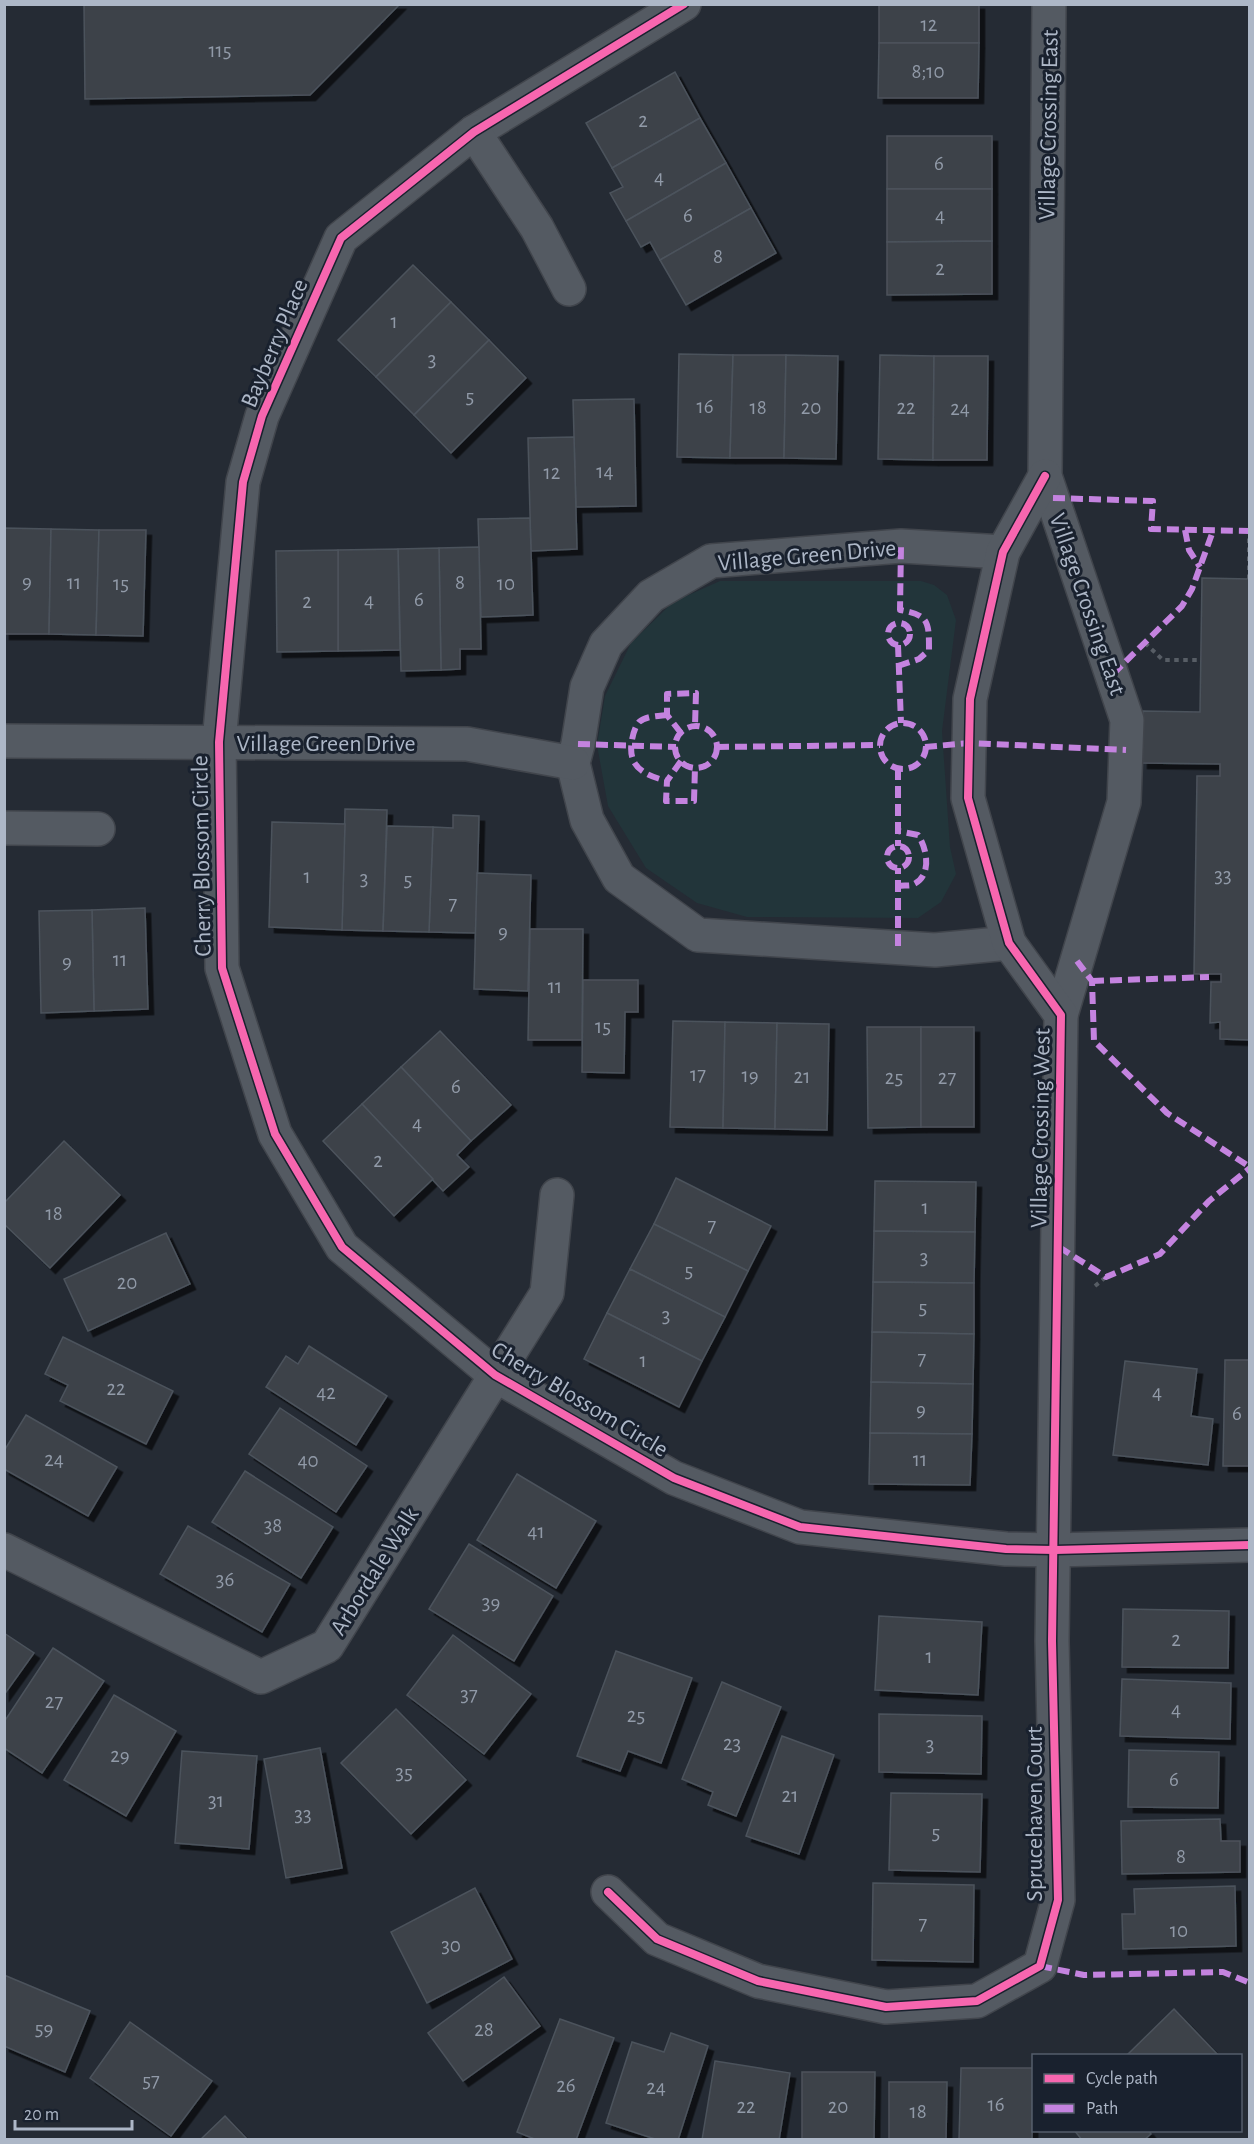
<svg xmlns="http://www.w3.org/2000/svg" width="1254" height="2144" font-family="'Alegreya Sans',sans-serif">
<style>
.green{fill:#22353a}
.building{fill:#3d424a;stroke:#4c535c;stroke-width:1.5;filter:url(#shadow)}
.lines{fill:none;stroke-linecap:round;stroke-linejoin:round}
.street-casing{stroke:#41454c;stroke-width:36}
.path{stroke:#575d65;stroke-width:4;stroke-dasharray:4.5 4.5;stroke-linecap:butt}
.street{stroke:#545a62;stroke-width:33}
.quiet{stroke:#c483df;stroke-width:6;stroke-dasharray:12 6;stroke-linecap:butt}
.cycleway-casing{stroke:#19212e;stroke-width:11}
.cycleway{stroke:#f766af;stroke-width:8}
.labels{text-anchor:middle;stroke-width:6;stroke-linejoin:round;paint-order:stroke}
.number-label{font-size:21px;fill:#919aa8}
.street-label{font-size:24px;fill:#adb7c7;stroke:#19212e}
</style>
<defs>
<filter id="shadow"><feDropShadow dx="5.5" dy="5.5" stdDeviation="0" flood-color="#0009"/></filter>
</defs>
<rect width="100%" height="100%" fill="#252b34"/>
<path class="green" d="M 720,581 L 921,581 L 934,585 L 947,595 L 956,620 L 942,731 L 950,847 L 956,874 L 941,902 L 918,918 L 747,917 L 697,903 L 646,868 L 608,806 L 597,745 L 605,696 L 631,643 L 673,602 Z"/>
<g class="building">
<path d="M 84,4 L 400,4 L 310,95 L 85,99 Z"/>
<rect x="879" y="4" width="100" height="39"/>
<path d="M 879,43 L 979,43 L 978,98 L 878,98 Z"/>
<path d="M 675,72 L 700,118 L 612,168 L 586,123 Z"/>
<path d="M 700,118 L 726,163 L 626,221 L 610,193 L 623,187 L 612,168 Z"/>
<rect x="887" y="136" width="105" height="53"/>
<path d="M 726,163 L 751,208 L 660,260 L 650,242 L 641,247 L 626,221 Z"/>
<path d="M 887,189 L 992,189 L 992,241 L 887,242 Z"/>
<path d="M 751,208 L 776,253 L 686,305 L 660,260 Z"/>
<path d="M 992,241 L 992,294 L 887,295 L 887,242 Z"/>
<path d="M 413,265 L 451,302 L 376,377 L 338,340 Z"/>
<path d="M 451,302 L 489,340 L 414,415 L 376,377 Z"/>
<path d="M 489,340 L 526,378 L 451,453 L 414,415 Z"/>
<path d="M 679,354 L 733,355 L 730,458 L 677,457 Z"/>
<path d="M 733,355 L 786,355 L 784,458 L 730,458 Z"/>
<path d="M 786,355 L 838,356 L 836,459 L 784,458 Z"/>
<path d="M 880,355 L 934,356 L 933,460 L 878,459 Z"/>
<path d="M 934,356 L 988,356 L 987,460 L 933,460 Z"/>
<path d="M 634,399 L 636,506 L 576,507 L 573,400 Z"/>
<path d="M 574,437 L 577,549 L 531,551 L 528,438 Z"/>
<path d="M 530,518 L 533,615 L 481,617 L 478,519 Z"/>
<path d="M 4,528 L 51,529 L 49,634 L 4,634 Z"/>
<path d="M 51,529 L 99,530 L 96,635 L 49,634 Z"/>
<path d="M 99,530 L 146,530 L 143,636 L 96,635 Z"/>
<path d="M 479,547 L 481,649 L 460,649 L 460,669 L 441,670 L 439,548 Z"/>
<path d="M 439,548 L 441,670 L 401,671 L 398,549 Z"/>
<path d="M 398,549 L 400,650 L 338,651 L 338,550 Z"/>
<path d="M 338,550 L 338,651 L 277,652 L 276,551 Z"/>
<path d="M 1202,578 L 1250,579 L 1250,1040 L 1220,1039 L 1220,1022 L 1210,1023 L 1211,982 L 1221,982 L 1221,974 L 1194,974 L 1197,776 L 1220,776 L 1220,764 L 1142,763 L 1143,711 L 1200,712 Z"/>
<path d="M 345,809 L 387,810 L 383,931 L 342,930 Z"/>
<path d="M 453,815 L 479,816 L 476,933 L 429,932 L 433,827 L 453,828 Z"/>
<path d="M 272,822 L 345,824 L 342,930 L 269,927 Z"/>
<path d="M 387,826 L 433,827 L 429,932 L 383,931 Z"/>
<path d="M 477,873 L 531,875 L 528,991 L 474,989 Z"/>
<path d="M 145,908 L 148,1009 L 94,1011 L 92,910 Z"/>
<path d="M 92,910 L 94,1011 L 41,1013 L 39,911 Z"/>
<path d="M 530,929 L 583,929 L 582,1040 L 528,1040 Z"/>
<path d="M 583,980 L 638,980 L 638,1012 L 625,1012 L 624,1073 L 582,1072 Z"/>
<path d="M 673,1021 L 725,1022 L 723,1128 L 670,1127 Z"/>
<path d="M 725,1022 L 777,1023 L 775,1129 L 723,1128 Z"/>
<path d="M 777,1023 L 829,1024 L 827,1130 L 775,1129 Z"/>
<path d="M 867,1027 L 921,1027 L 921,1127 L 868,1128 Z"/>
<rect x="921" y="1027" width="53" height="100"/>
<path d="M 440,1031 L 511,1105 L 471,1141 L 401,1067 Z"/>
<path d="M 401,1067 L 471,1141 L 457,1155 L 469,1167 L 443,1191 L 362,1104 Z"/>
<path d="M 362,1104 L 433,1179 L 394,1216 L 323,1141 Z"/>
<path d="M 64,1141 L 120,1195 L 50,1268 L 4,1224 L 4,1203 Z"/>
<path d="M 676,1178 L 771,1226 L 748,1271 L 654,1224 Z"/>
<path d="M 875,1181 L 976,1182 L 975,1232 L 874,1231 Z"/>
<path d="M 654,1224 L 748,1271 L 725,1317 L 630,1269 Z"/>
<path d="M 874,1231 L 975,1232 L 974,1283 L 873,1282 Z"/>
<path d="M 166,1233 L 190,1284 L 88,1331 L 64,1279 Z"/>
<path d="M 630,1269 L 725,1317 L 702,1361 L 607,1313 Z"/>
<path d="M 873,1282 L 974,1283 L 974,1334 L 872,1332 Z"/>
<path d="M 607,1313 L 702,1361 L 679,1407 L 584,1359 Z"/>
<path d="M 872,1332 L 974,1334 L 973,1384 L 871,1382 Z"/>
<path d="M 63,1337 L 173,1391 L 146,1444 L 60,1401 L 68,1385 L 45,1374 Z"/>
<path d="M 309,1346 L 387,1396 L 356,1445 L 266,1387 L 286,1356 L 298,1364 Z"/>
<path d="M 1225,1360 L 1250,1360 L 1250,1466 L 1223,1466 Z"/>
<path d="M 1125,1361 L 1197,1369 L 1191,1416 L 1213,1419 L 1208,1465 L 1113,1455 Z"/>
<path d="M 871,1382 L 973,1384 L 972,1434 L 870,1433 Z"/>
<path d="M 280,1408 L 367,1466 L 336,1512 L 249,1454 Z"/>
<path d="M 26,1415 L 117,1467 L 88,1516 L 4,1469 L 4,1451 Z"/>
<path d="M 870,1433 L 972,1434 L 970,1485 L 869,1484 Z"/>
<path d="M 245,1471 L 333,1527 L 301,1578 L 212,1522 Z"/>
<path d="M 517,1474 L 596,1521 L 556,1588 L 477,1540 Z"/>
<path d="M 188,1526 L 290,1584 L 262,1632 L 160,1574 Z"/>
<path d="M 469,1544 L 553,1596 L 514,1661 L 429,1609 Z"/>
<path d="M 1123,1609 L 1229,1611 L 1228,1668 L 1122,1667 Z"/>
<path d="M 879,1616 L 982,1622 L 978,1695 L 875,1690 Z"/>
<path d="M 4,1633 L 34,1653 L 4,1695 Z"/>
<path d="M 453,1635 L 531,1694 L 484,1754 L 407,1695 Z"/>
<path d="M 53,1648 L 104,1681 L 42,1773 L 4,1748 L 4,1722 Z"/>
<path d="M 616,1651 L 692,1678 L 661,1763 L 628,1751 L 620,1771 L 577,1756 Z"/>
<path d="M 1122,1679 L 1231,1683 L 1230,1739 L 1120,1736 Z"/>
<path d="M 722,1682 L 781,1707 L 736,1816 L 708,1805 L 713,1792 L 682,1779 Z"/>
<path d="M 114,1695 L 176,1731 L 126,1816 L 64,1780 Z"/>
<path d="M 396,1709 L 466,1780 L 411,1834 L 341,1763 Z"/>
<path d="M 879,1714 L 982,1716 L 981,1774 L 879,1772 Z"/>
<path d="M 782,1736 L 834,1755 L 799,1854 L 746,1836 Z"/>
<path d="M 320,1748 L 342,1868 L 286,1878 L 264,1759 Z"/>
<path d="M 1129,1750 L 1219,1752 L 1218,1808 L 1128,1807 Z"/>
<path d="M 182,1751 L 257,1756 L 249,1849 L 175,1843 Z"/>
<path d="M 891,1793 L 982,1794 L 980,1872 L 889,1870 Z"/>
<path d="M 1220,1819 L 1221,1841 L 1240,1841 L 1240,1872 L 1122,1874 L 1121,1821 Z"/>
<path d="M 873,1883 L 974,1885 L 973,1962 L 872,1960 Z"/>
<path d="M 1235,1886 L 1236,1946 L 1123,1949 L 1122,1914 L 1135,1914 L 1134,1889 Z"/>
<path d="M 475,1888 L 512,1959 L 427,2003 L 391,1932 Z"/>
<path d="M 4,1975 L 90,2011 L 65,2072 L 4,2046 Z"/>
<path d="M 504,1977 L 540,2026 L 463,2081 L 428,2033 Z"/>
<path d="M 1174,2009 L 1219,2056 L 1126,2056 Z"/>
<path d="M 560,2019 L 614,2038 L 576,2140 L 537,2140 L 517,2132 Z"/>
<path d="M 130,2022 L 212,2081 L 171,2136 L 90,2078 Z"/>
<path d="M 671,2033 L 708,2046 L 678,2140 L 658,2140 L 606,2123 L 632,2042 L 664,2052 Z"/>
<path d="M 715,2061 L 790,2073 L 779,2140 L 702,2140 Z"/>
<path d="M 961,2068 L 1033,2068 L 1032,2140 L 959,2140 Z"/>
<path d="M 802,2072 L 875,2072 L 874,2140 L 802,2140 Z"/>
<path d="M 889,2082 L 947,2082 L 946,2140 L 889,2140 Z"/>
<path d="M 225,2116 L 248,2140 L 200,2140 Z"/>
<path d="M 1074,2130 L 1148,2130 L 1151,2134 L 1144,2140 L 1082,2140 Z"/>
</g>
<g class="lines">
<g class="street-casing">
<g id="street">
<path d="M 684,4 L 474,132 L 341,238 L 262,416 L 243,482 L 219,742 L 222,968 L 275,1134 L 342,1247 L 495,1375 L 674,1478 L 800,1527 L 1006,1549 L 1055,1550 L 1250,1545"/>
<path d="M 1049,4 L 1045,476 L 1127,720 L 1124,802 L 1061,1015"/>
<path d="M 474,132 L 537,228 L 569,289"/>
<path d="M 1003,552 L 901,546 L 711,561 L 651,596 L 606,644 L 587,687 L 578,744 L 573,763 L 587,820 L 619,878 L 698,935 L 935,950 L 1009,943"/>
<path d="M 4,741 L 467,744 L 573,763"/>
<path d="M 4,828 L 98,829"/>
<path d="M 4,1550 L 261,1677 L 327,1646 L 547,1293 L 557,1195"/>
<path d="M 608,1892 L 657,1939 L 758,1981 L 886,2007 L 977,2001 L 1040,1966 L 1058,1900 L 1052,1641 L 1061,1015 L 1009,943 L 968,798 L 970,699 L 1003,552 L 1045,476"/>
</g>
</g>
<g class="path">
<path d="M 1249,579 L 1249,531"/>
<path d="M 1145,643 L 1163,660 L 1200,660"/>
<path d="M 1095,1286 L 1106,1277"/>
</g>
<use href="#street" class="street"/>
<g class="quiet">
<path d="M 1053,498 L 1153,501 L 1151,529 L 1250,531"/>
<path d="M 1185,530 L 1189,550 L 1200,567"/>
<circle cx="899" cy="634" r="11"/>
<path d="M 898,645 L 901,723"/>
<path d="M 898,666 L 919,659 L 929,650 C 929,622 929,615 900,610 L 901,546"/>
<path d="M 1113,674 L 1182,606 L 1192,589 L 1213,531"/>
<path d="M 667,715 C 658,716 646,716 639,722 C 635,727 633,734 632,740 C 627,767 644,775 667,781"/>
<circle cx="903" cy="746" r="23"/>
<circle cx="696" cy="747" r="21"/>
<path d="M 681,733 L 667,715 L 667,694 L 696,693 L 695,726"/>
<path d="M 578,744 L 676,747"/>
<path d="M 717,747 L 880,745"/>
<path d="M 925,747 L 969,743 L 1126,750"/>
<path d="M 681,761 L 667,781 L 666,801 L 694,801 L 695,767"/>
<path d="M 898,768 L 898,846"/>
<circle cx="898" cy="857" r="11"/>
<path d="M 897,886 C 902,885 908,886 912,885 C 933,877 927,848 918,835 L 898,831"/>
<path d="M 898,946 L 898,868"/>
<path d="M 1077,961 L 1092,981 L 1094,1041 L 1167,1113 L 1250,1167"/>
<path d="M 1092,981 L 1209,977"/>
<path d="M 1059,1247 L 1106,1277 L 1160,1254 L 1209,1201 L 1250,1168"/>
<path d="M 1040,1966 L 1084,1975 L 1223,1972 L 1250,1983"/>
</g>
<g class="cycleway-casing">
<g id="cycleway">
<path d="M 684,4 L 474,132 L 341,238 L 262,416 L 243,482 L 219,742 L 222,968 L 275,1134 L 342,1247 L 495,1375 L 674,1478 L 800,1527 L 1006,1549 L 1055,1550 L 1250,1545"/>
<path d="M 608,1892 L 657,1939 L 758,1981 L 886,2007 L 977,2001 L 1040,1966 L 1058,1900 L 1052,1641 L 1061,1015 L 1009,943 L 968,798 L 970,699 L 1003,552 L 1045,476"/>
</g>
</g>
<use href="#cycleway" class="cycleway"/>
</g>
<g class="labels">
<g class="number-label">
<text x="929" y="31">12</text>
<text x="220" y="57">115</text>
<text x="928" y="78">8;10</text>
<text x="643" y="127">2</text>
<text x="939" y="170">6</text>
<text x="659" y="184">4</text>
<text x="688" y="222">6</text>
<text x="940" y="222">4</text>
<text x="718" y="263">8</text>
<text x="940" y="275">2</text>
<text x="394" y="328">1</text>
<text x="432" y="366">3</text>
<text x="470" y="403">5</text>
<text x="705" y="413">16</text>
<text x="758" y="414">18</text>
<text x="811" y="414">20</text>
<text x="906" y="414">22</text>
<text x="960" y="415">24</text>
<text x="605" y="478">14</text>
<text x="552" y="479">12</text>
<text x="27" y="588">9</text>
<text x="74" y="589">11</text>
<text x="460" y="589">8</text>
<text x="121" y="590">15</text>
<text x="506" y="590">10</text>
<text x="419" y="606">6</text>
<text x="369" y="607">4</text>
<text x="307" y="608">2</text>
<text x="1223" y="882">33</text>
<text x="307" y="883">1</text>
<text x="364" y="885">3</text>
<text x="408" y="886">5</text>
<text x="453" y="910">7</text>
<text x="503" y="938">9</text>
<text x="120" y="966">11</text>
<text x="67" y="968">9</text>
<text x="555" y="993">11</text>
<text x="603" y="1033">15</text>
<text x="698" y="1081">17</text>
<text x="750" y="1082">19</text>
<text x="802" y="1083">21</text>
<text x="894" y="1084">25</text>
<text x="947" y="1084">27</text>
<text x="456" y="1093">6</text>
<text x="417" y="1130">4</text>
<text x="378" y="1167">2</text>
<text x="925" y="1214">1</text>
<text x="54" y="1220">18</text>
<text x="712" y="1232">7</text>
<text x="924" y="1264">3</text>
<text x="689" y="1277">5</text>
<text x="127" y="1289">20</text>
<text x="923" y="1314">5</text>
<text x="666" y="1322">3</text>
<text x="922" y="1365">7</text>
<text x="643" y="1367">1</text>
<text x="116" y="1395">22</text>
<text x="326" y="1399">42</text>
<text x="1157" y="1399">4</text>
<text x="921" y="1416">9</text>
<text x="1237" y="1420">6</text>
<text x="54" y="1466">24</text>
<text x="920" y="1466">11</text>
<text x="308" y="1467">40</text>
<text x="273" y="1532">38</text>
<text x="536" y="1538">41</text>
<text x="225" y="1586">36</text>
<text x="491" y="1609">39</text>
<text x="1176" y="1646">2</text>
<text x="929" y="1663">1</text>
<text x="469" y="1701">37</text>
<text x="54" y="1708">27</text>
<text x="1176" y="1716">4</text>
<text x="636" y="1722">25</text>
<text x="732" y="1750">23</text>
<text x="930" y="1751">3</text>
<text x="120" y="1762">29</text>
<text x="404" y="1779">35</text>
<text x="1174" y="1786">6</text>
<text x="790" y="1802">21</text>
<text x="216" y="1807">31</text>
<text x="303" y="1821">33</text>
<text x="936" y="1839">5</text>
<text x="1181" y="1863">8</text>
<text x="923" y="1930">7</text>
<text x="1179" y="1937">10</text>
<text x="451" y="1952">30</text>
<text x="44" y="2035">59</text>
<text x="484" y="2036">28</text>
<text x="151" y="2087">57</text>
<text x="566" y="2092">26</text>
<text x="656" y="2094">24</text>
<text x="996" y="2111">16</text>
<text x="746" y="2113">22</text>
<text x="838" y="2113">20</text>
<text x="918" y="2118">18</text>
</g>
<g class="street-label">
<text transform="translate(1048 125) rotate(-89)" y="8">Village Crossing East</text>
<text transform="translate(274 343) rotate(-67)" y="8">Bayberry Place</text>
<text transform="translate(807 555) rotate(-5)" y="8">Village Green Drive</text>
<text transform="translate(1088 604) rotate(71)" y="8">Village Crossing East</text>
<text x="326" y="751">Village Green Drive</text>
<text transform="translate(201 856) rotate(-91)" y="8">Cherry Blossom Circle</text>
<text transform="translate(1040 1128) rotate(-89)" y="8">Village Crossing West</text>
<text transform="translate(580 1399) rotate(31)" y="8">Cherry Blossom Circle</text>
<text transform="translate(374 1571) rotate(-58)" y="8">Arbordale Walk</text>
<text transform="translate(1034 1814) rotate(-90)" y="8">Sprucehaven Court</text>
</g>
</g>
<rect width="1254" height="2144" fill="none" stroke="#adb7c7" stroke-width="12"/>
<rect x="1032" y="2054" width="210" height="78" fill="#19212e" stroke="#545d6b" stroke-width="1.5"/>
<rect x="1044" y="2074" width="30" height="9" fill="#f766af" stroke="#545d6b" stroke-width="1.5"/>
<text x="1086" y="2084" font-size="18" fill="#adb7c7">Cycle path</text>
<rect x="1044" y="2104" width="30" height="9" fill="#c483df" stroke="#545d6b" stroke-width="1.5"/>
<text x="1086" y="2114" font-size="18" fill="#adb7c7">Path</text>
<path d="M15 2120v9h117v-9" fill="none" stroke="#adb7c7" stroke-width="3"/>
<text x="24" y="2120" font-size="18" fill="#adb7c7" stroke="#19212e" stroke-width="4.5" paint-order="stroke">20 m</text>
</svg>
